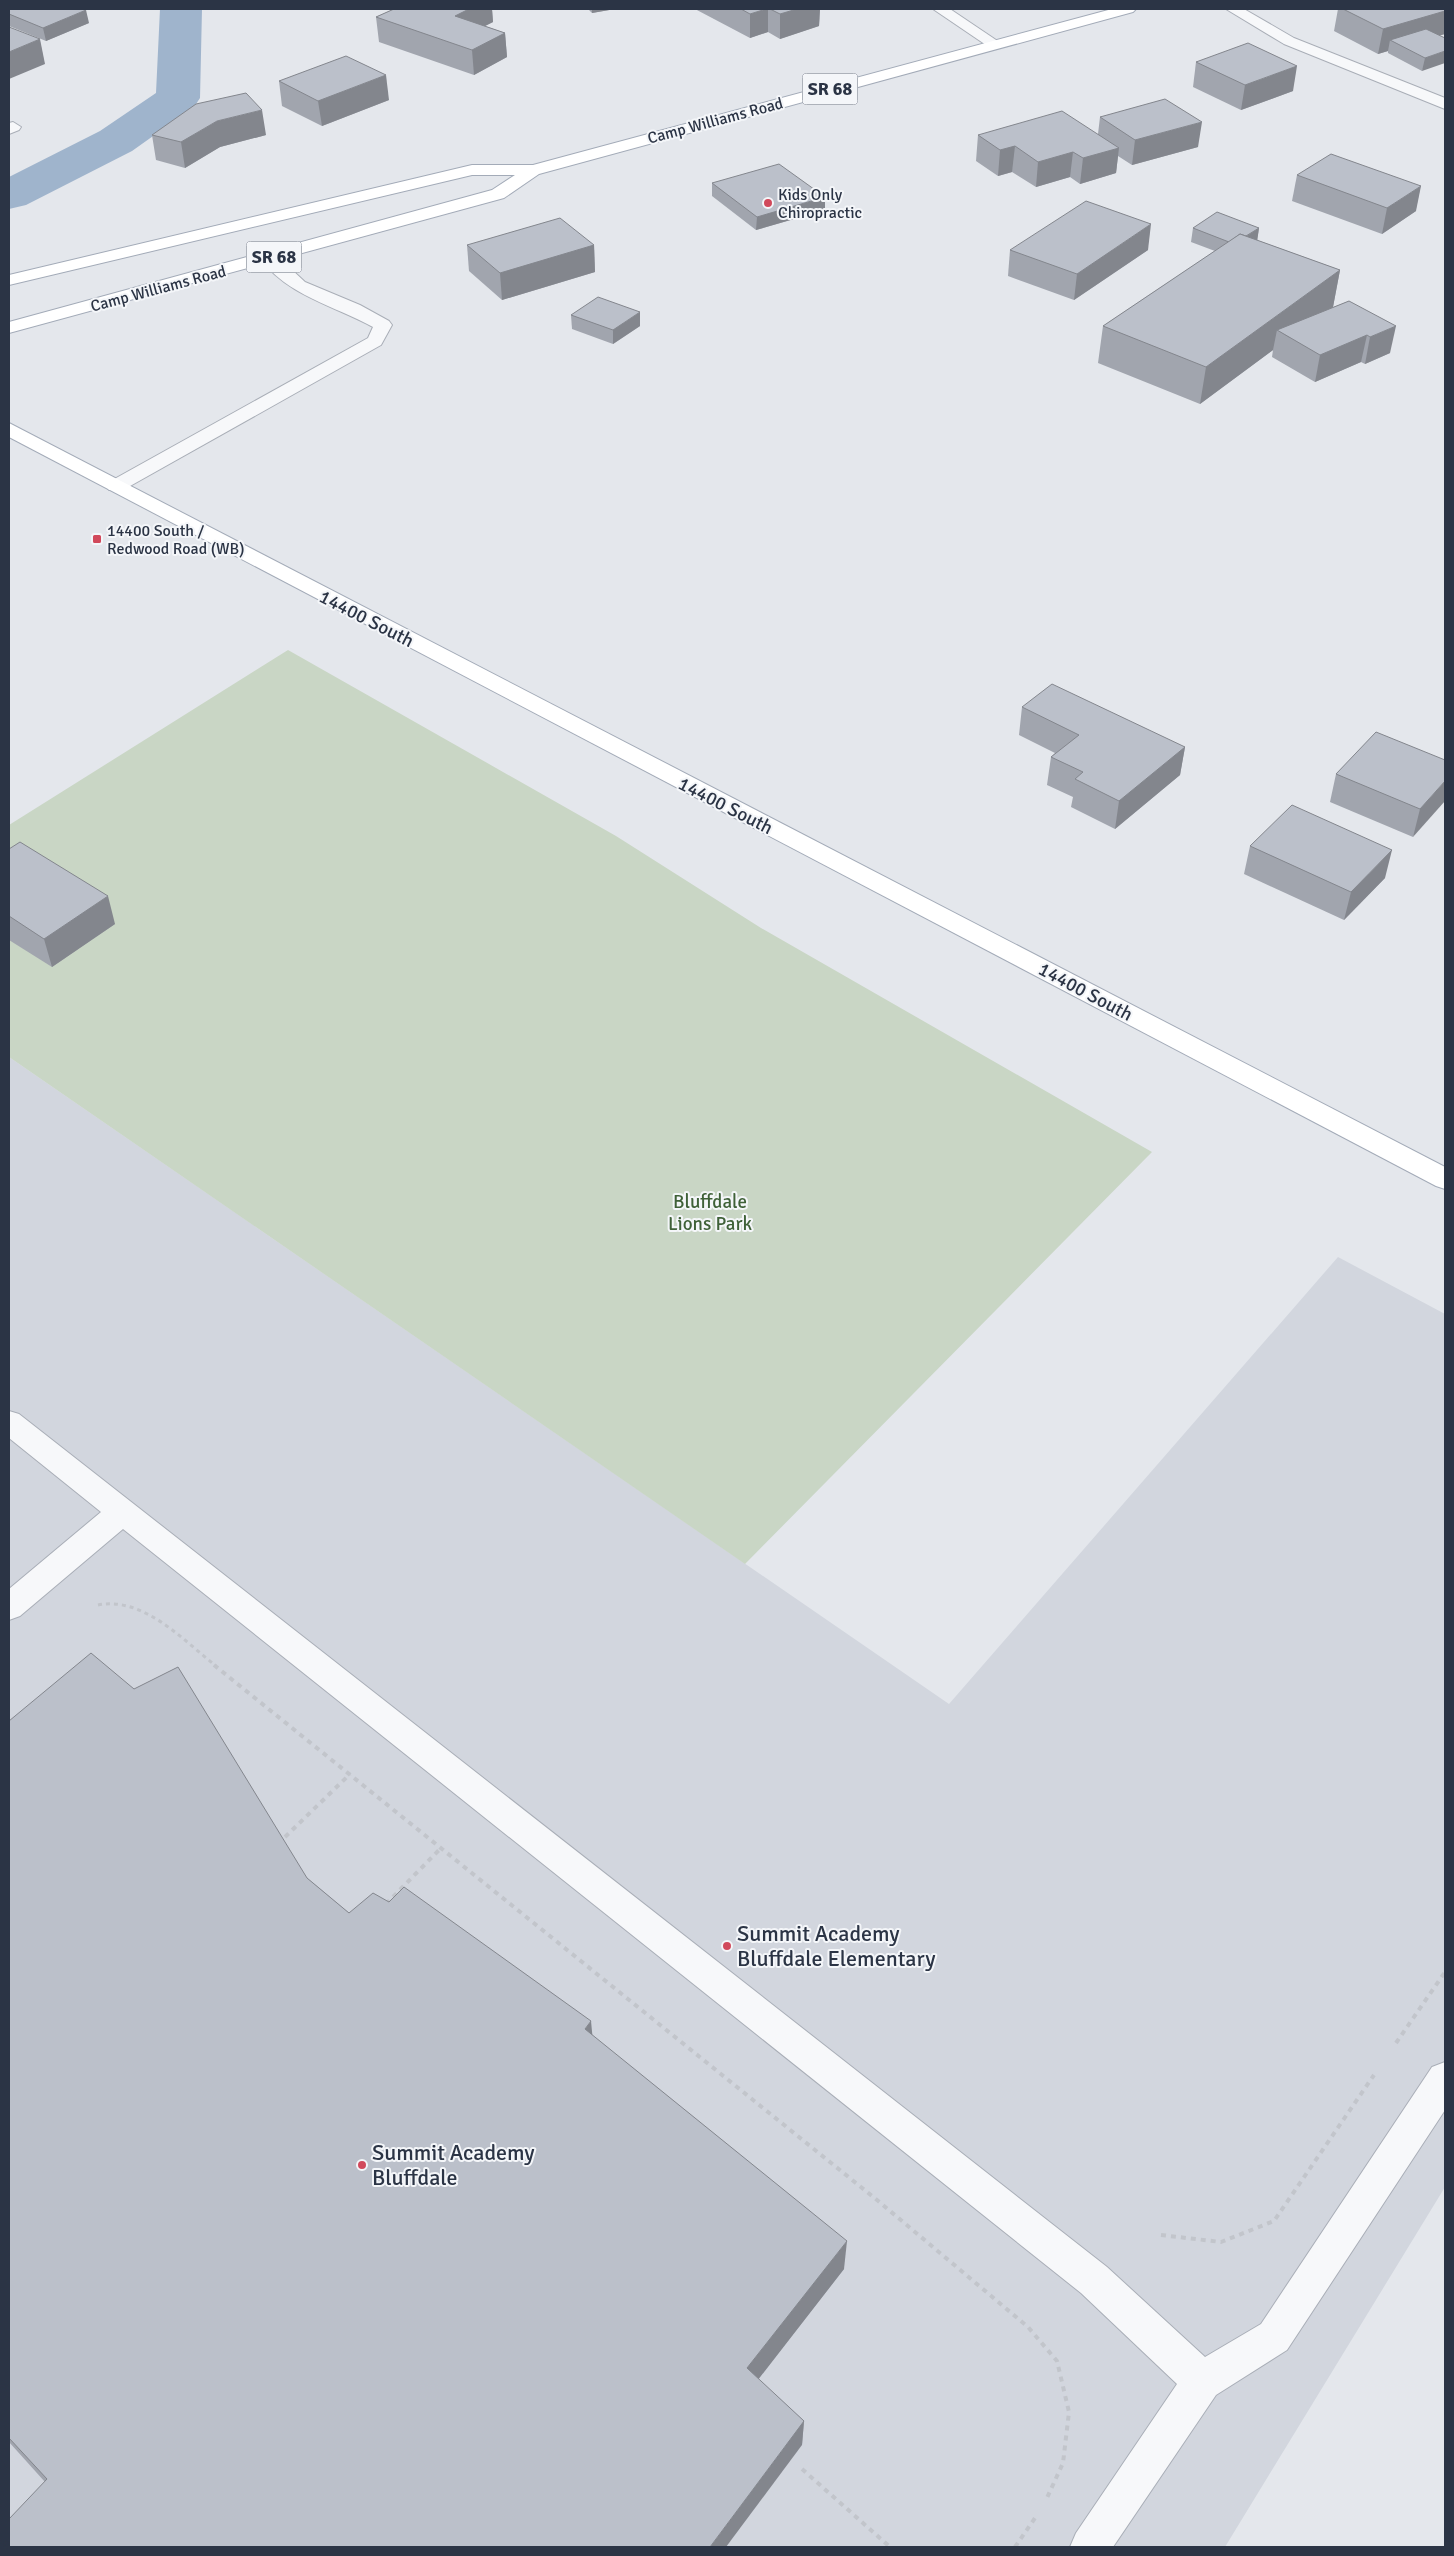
<svg xmlns="http://www.w3.org/2000/svg" width="1454" height="2556" font-family="Signika,sans-serif">
<style>
.built{fill:#d2d6de}
.green{fill:#c9d6c5}
.lines{fill:none;stroke-linecap:round;stroke-linejoin:round}
.canal{fill:#9fb4cc;fill-rule:evenodd}
.minor-casing{stroke:#a9aeb7;stroke-width:2}
.major-casing{stroke:#a3abb8;stroke-width:2}
.path-far1{stroke:#c2c5cb;stroke-width:3;stroke-dasharray:4 4;stroke-linecap:butt}
.path{stroke:#c2c5cb;stroke-width:4;stroke-dasharray:5 5;stroke-linecap:butt}
.minor{fill:#f7f8fa;fill-rule:evenodd}
.major{fill:#fff;fill-rule:evenodd}
.wall{fill:#a1a5ae}
.shaded-wall{fill:#83868d}
.building{fill:#bbc0ca;stroke:#83868d}
.poi-dot{fill:#d1495b;stroke:#f4f6f9;stroke-width:2}
.labels{text-anchor:middle;stroke-width:4;stroke-linejoin:round;paint-order:stroke}
.far-street-label{font-size:16px;fill:#2b3445;stroke:#f4f6f9}
.far-poi-label{font-size:16px;fill:#2b3445;stroke:#f4f6f9;text-anchor:start}
.shield{fill:#f4f6f9;stroke:#676e7b;stroke-width:1}
.shield-label{font-size:18px;font-weight:bold;fill:#2b3445}
.street-label{font-size:19px;fill:#2b3445;stroke:#f4f6f9}
.park-label{font-size:19px;fill:#3f6138;stroke:#f4f6f9}
.near-poi-label{font-size:22px;fill:#2b3445;stroke:#f4f6f9;text-anchor:start}
</style>
<rect width="100%" height="100%" fill="#e4e7ec"/>
<path class="built" d="M 9,1057 L 949,1704 L 1338,1257 L 1445,1314 L 1445,2187 L 1225,2547 L 9,2547 Z"/>
<path class="green" d="M 288,650 L 616,836 L 761,928 L 1152,1152 L 745,1564 L 9,1057 L 9,825 Z"/>
<g class="lines">
<path class="canal" d="M 160,9 L 202,9 L 200,98 L 194,107 L 132,151 L 26,205 L 9,209 L 9,177 L 100,131 L 156,93 Z"/>
<g class="minor-casing">
<g id="minor">
<path d="M 933,9 L 950,9 L 1002,44 L 999,47 L 989,47 Z"/>
<path d="M 1226,9 L 1244,9 L 1294,38 L 1445,98 L 1445,109 L 1284,44 Z"/>
<path d="M 13,122 L 21,127 L 19,130 L 9,134 L 9,123 Z"/>
<path d="M 269,253 L 275,254 L 305,282 L 360,305 L 389,321 L 392,325 L 381,345 L 123,490 L 109,490 L 106,486 L 109,482 L 368,338 L 373,327 C 335,306 286,295 260,258 L 263,254 Z"/>
<path d="M 9,1411 L 19,1414 L 1107,2267 L 1205,2357 L 1261,2324 L 1432,2067 L 1445,2062 L 1445,2110 L 1287,2350 L 1216,2395 L 1113,2547 L 1070,2547 L 1076,2533 L 1177,2384 L 1081,2293 L 123,1529 L 20,1616 L 9,1620 L 9,1589 L 101,1512 L 9,1438 Z"/>
</g>
</g>
<g class="major-casing">
<g id="major">
<path d="M 1112,9 L 1136,9 L 1133,12 L 539,174 L 504,198 L 9,333 L 9,322 L 492,190 L 515,175 L 472,175 L 9,285 L 9,275 L 472,165 L 533,165 Z"/>
<path d="M 9,423 L 1445,1167 L 1445,1189 L 1436,1186 L 9,437 Z"/>
</g>
</g>
<path class="path-far1" d="M 98,1605 C 143,1596 183,1640 216,1666"/>
<g class="path">
<path d="M 214,1665 L 877,2200 L 1028,2327 L 1057,2361 L 1069,2412 L 1063,2463 L 1046,2500"/>
<path d="M 285,1837 L 350,1774"/>
<path d="M 386,1904 L 442,1847"/>
<path d="M 1396,2043 L 1445,1972"/>
<path d="M 1161,2235 L 1221,2242 L 1274,2221 L 1374,2075"/>
<path d="M 802,2469 L 890,2547"/>
<path d="M 1015,2547 L 1035,2518"/>
</g>
<use href="#minor" class="minor"/>
<use href="#major" class="major"/>
</g>
<g class="wall">
<path d="M 9,9 L 89,23 L 46,41 L 9,26 Z"/>
<path d="M 394,9 L 492,9 L 493,22 L 485,26 L 505,33 L 507,57 L 474,75 L 379,42 L 376,17 Z"/>
<path d="M 588,9 L 615,9 L 592,13 Z"/>
<path d="M 695,9 L 820,9 L 819,26 L 780,39 L 768,32 L 750,38 Z"/>
<path d="M 1338,9 L 1445,9 L 1445,34 L 1440,35 L 1422,71 L 1388,53 L 1388,51 L 1378,54 L 1334,31 Z"/>
<path d="M 1196,62 L 1293,91 L 1241,110 L 1193,87 Z"/>
<path d="M 279,81 L 389,100 L 322,126 L 282,106 Z"/>
<path d="M 1100,117 L 1198,147 L 1132,165 L 1118,156 L 1116,173 L 1080,184 L 1070,177 L 1036,187 L 1012,172 L 998,176 L 976,161 L 978,135 L 1098,134 Z"/>
<path d="M 152,135 L 266,135 L 220,147 L 185,168 L 156,160 Z"/>
<path d="M 1297,175 L 1416,211 L 1382,234 L 1292,201 Z"/>
<path d="M 712,183 L 825,210 L 756,230 L 712,196 Z"/>
<path d="M 1193,228 L 1259,228 L 1257,240 L 1340,270 L 1333,307 L 1331,308 L 1349,301 L 1390,353 L 1365,364 L 1361,362 L 1315,382 L 1272,357 L 1273,350 L 1200,404 L 1098,363 L 1103,326 L 1215,251 L 1191,242 Z"/>
<path d="M 467,245 L 594,245 L 595,272 L 502,300 L 469,271 Z"/>
<path d="M 1010,250 L 1148,250 L 1074,300 L 1008,276 Z"/>
<path d="M 571,315 L 640,326 L 613,344 L 572,329 Z"/>
<path d="M 1022,707 L 1185,747 L 1180,775 L 1115,829 L 1071,807 L 1073,797 L 1047,785 L 1051,757 L 1055,753 L 1019,735 Z"/>
<path d="M 1445,760 L 1413,837 L 1330,802 L 1336,774 Z"/>
<path d="M 1250,846 L 1385,878 L 1344,920 L 1244,874 Z"/>
<path d="M 9,849 L 115,924 L 52,967 L 9,940 Z"/>
<path d="M 9,1721 L 307,1878 L 349,1913 L 593,2036 L 844,2269 L 758,2379 L 804,2421 L 802,2445 L 45,2482 L 9,2442 Z"/>
</g>
<g class="shaded-wall">
<path d="M 469,9 L 492,9 L 493,22 L 457,40 L 455,16 Z"/>
<path d="M 592,9 L 615,9 L 592,13 Z"/>
<path d="M 766,9 L 768,9 L 768,32 L 750,38 L 750,14 Z"/>
<path d="M 797,9 L 820,9 L 819,26 L 780,39 L 780,14 Z"/>
<path d="M 86,10 L 89,23 L 46,41 L 43,28 Z"/>
<path d="M 1445,11 L 1445,34 L 1403,46 L 1390,40 L 1388,51 L 1378,54 L 1383,29 Z"/>
<path d="M 505,33 L 507,57 L 474,75 L 472,50 Z"/>
<path d="M 40,39 L 45,64 L 9,79 L 9,52 Z"/>
<path d="M 1445,51 L 1445,63 L 1422,71 L 1425,58 Z"/>
<path d="M 1297,66 L 1293,91 L 1241,110 L 1245,85 Z"/>
<path d="M 386,75 L 389,100 L 322,126 L 318,101 Z"/>
<path d="M 262,110 L 266,135 L 220,147 L 185,168 L 181,142 L 217,121 Z"/>
<path d="M 1202,122 L 1198,147 L 1132,165 L 1135,140 Z"/>
<path d="M 1015,146 L 1012,172 L 998,176 L 1000,150 Z"/>
<path d="M 1119,148 L 1116,173 L 1080,184 L 1083,158 Z"/>
<path d="M 1073,152 L 1070,177 L 1036,187 L 1038,162 Z"/>
<path d="M 1421,186 L 1416,211 L 1382,234 L 1387,208 Z"/>
<path d="M 825,197 L 825,210 L 756,230 L 757,217 Z"/>
<path d="M 1151,224 L 1148,250 L 1074,300 L 1077,274 Z"/>
<path d="M 1259,228 L 1257,242 L 1235,244 Z"/>
<path d="M 594,245 L 595,272 L 502,300 L 500,273 Z"/>
<path d="M 1340,270 L 1333,307 L 1290,338 L 1277,330 L 1273,350 L 1200,404 L 1206,367 Z"/>
<path d="M 640,312 L 640,326 L 613,344 L 613,330 Z"/>
<path d="M 1396,326 L 1390,353 L 1365,364 L 1370,337 Z"/>
<path d="M 1367,335 L 1361,362 L 1315,382 L 1320,355 Z"/>
<path d="M 1185,747 L 1180,775 L 1115,829 L 1119,801 Z"/>
<path d="M 1445,781 L 1445,801 L 1413,837 L 1420,809 Z"/>
<path d="M 1392,850 L 1385,878 L 1344,920 L 1351,892 Z"/>
<path d="M 108,896 L 115,924 L 52,967 L 44,939 Z"/>
<path d="M 591,2021 L 594,2052 L 585,2029 Z"/>
<path d="M 847,2241 L 844,2269 L 747,2394 L 747,2368 Z"/>
<path d="M 804,2421 L 802,2445 L 726,2547 L 710,2547 Z"/>
</g>
<g class="building">
<path d="M 9,9 L 84,9 L 86,10 L 43,28 L 9,14 Z"/>
<path d="M 394,9 L 469,9 L 455,16 L 505,33 L 472,50 L 376,17 Z"/>
<path d="M 741,9 L 766,9 L 750,14 Z"/>
<path d="M 770,9 L 797,9 L 780,14 Z"/>
<path d="M 1343,9 L 1445,9 L 1445,11 L 1383,29 Z"/>
<path d="M 9,27 L 40,39 L 9,52 Z"/>
<path d="M 1426,29 L 1445,38 L 1445,51 L 1425,58 L 1390,40 Z"/>
<path d="M 1248,43 L 1297,66 L 1245,85 L 1196,62 Z"/>
<path d="M 346,56 L 386,75 L 318,101 L 279,81 Z"/>
<path d="M 246,93 L 262,110 L 217,121 L 181,142 L 152,135 L 196,104 Z"/>
<path d="M 1165,99 L 1202,122 L 1135,140 L 1100,117 Z"/>
<path d="M 1062,111 L 1119,148 L 1083,158 L 1073,152 L 1038,162 L 1015,146 L 1000,150 L 978,135 Z"/>
<path d="M 1331,154 L 1421,186 L 1387,208 L 1297,175 Z"/>
<path d="M 779,164 L 825,197 L 757,217 L 712,183 Z"/>
<path d="M 1086,201 L 1151,224 L 1077,274 L 1010,250 Z"/>
<path d="M 1217,212 L 1259,228 L 1246,236 L 1240,234 L 1229,242 L 1193,228 Z"/>
<path d="M 560,218 L 594,245 L 500,273 L 467,245 Z"/>
<path d="M 1240,234 L 1340,270 L 1206,367 L 1103,326 Z"/>
<path d="M 598,297 L 640,312 L 613,330 L 571,315 Z"/>
<path d="M 1349,301 L 1396,326 L 1370,337 L 1367,335 L 1320,355 L 1277,330 Z"/>
<path d="M 1052,684 L 1185,747 L 1119,801 L 1075,779 L 1083,772 L 1051,757 L 1079,735 L 1022,707 Z"/>
<path d="M 1376,732 L 1445,760 L 1445,781 L 1420,809 L 1336,774 Z"/>
<path d="M 1292,805 L 1392,850 L 1351,892 L 1250,846 Z"/>
<path d="M 20,842 L 108,896 L 44,939 L 9,916 L 9,849 Z"/>
<path d="M 91,1653 L 134,1689 L 178,1667 L 307,1878 L 349,1913 L 373,1893 L 389,1902 L 404,1887 L 591,2021 L 585,2029 L 847,2241 L 747,2368 L 804,2421 L 710,2547 L 9,2547 L 9,2519 L 47,2479 L 9,2438 L 9,1721 Z"/>
</g>
<g class="poi-dot">
<circle cx="768" cy="203" r="5"/>
<rect x="92" y="534" width="10" height="10" rx="2.5"/>
<circle cx="727" cy="1946" r="5"/>
<circle cx="362" cy="2165" r="5"/>
</g>
<g class="labels">
<g class="far-street-label">
<text transform="translate(715 120) rotate(-15)" y="6">Camp Williams Road</text>
<text transform="translate(158 288) rotate(-15)" y="6">Camp Williams Road</text>
</g>
<g class="far-poi-label">
<text x="778" y="200">Kids Only<tspan x="778" dy="18">Chiropractic</tspan></text>
<text x="107" y="536">14400 South /<tspan x="107" dy="18">Redwood Road (WB)</tspan></text>
</g>
<g class="shield">
<rect x="802.5" y="73.5" width="55" height="31" rx="4"/>
<rect x="246.5" y="241.5" width="55" height="31" rx="4"/>
</g>
<g class="shield-label">
<text x="830" y="95">SR 68</text>
<text x="274" y="263">SR 68</text>
</g>
<g class="street-label">
<text transform="translate(367 618) rotate(27)" y="7">14400 South</text>
<text transform="translate(726 805) rotate(27)" y="7">14400 South</text>
<text transform="translate(1086 991) rotate(28)" y="7">14400 South</text>
</g>
<g class="park-label">
<text x="710" y="1208">Bluffdale<tspan x="710" dy="22">Lions Park</tspan></text>
</g>
<g class="near-poi-label">
<text x="737" y="1941">Summit Academy<tspan x="737" dy="25">Bluffdale Elementary</tspan></text>
<text x="372" y="2160">Summit Academy<tspan x="372" dy="25">Bluffdale</tspan></text>
</g>
</g>
<rect width="1454" height="2556" fill="none" stroke="#2b3445" stroke-width="20"/>
</svg>
